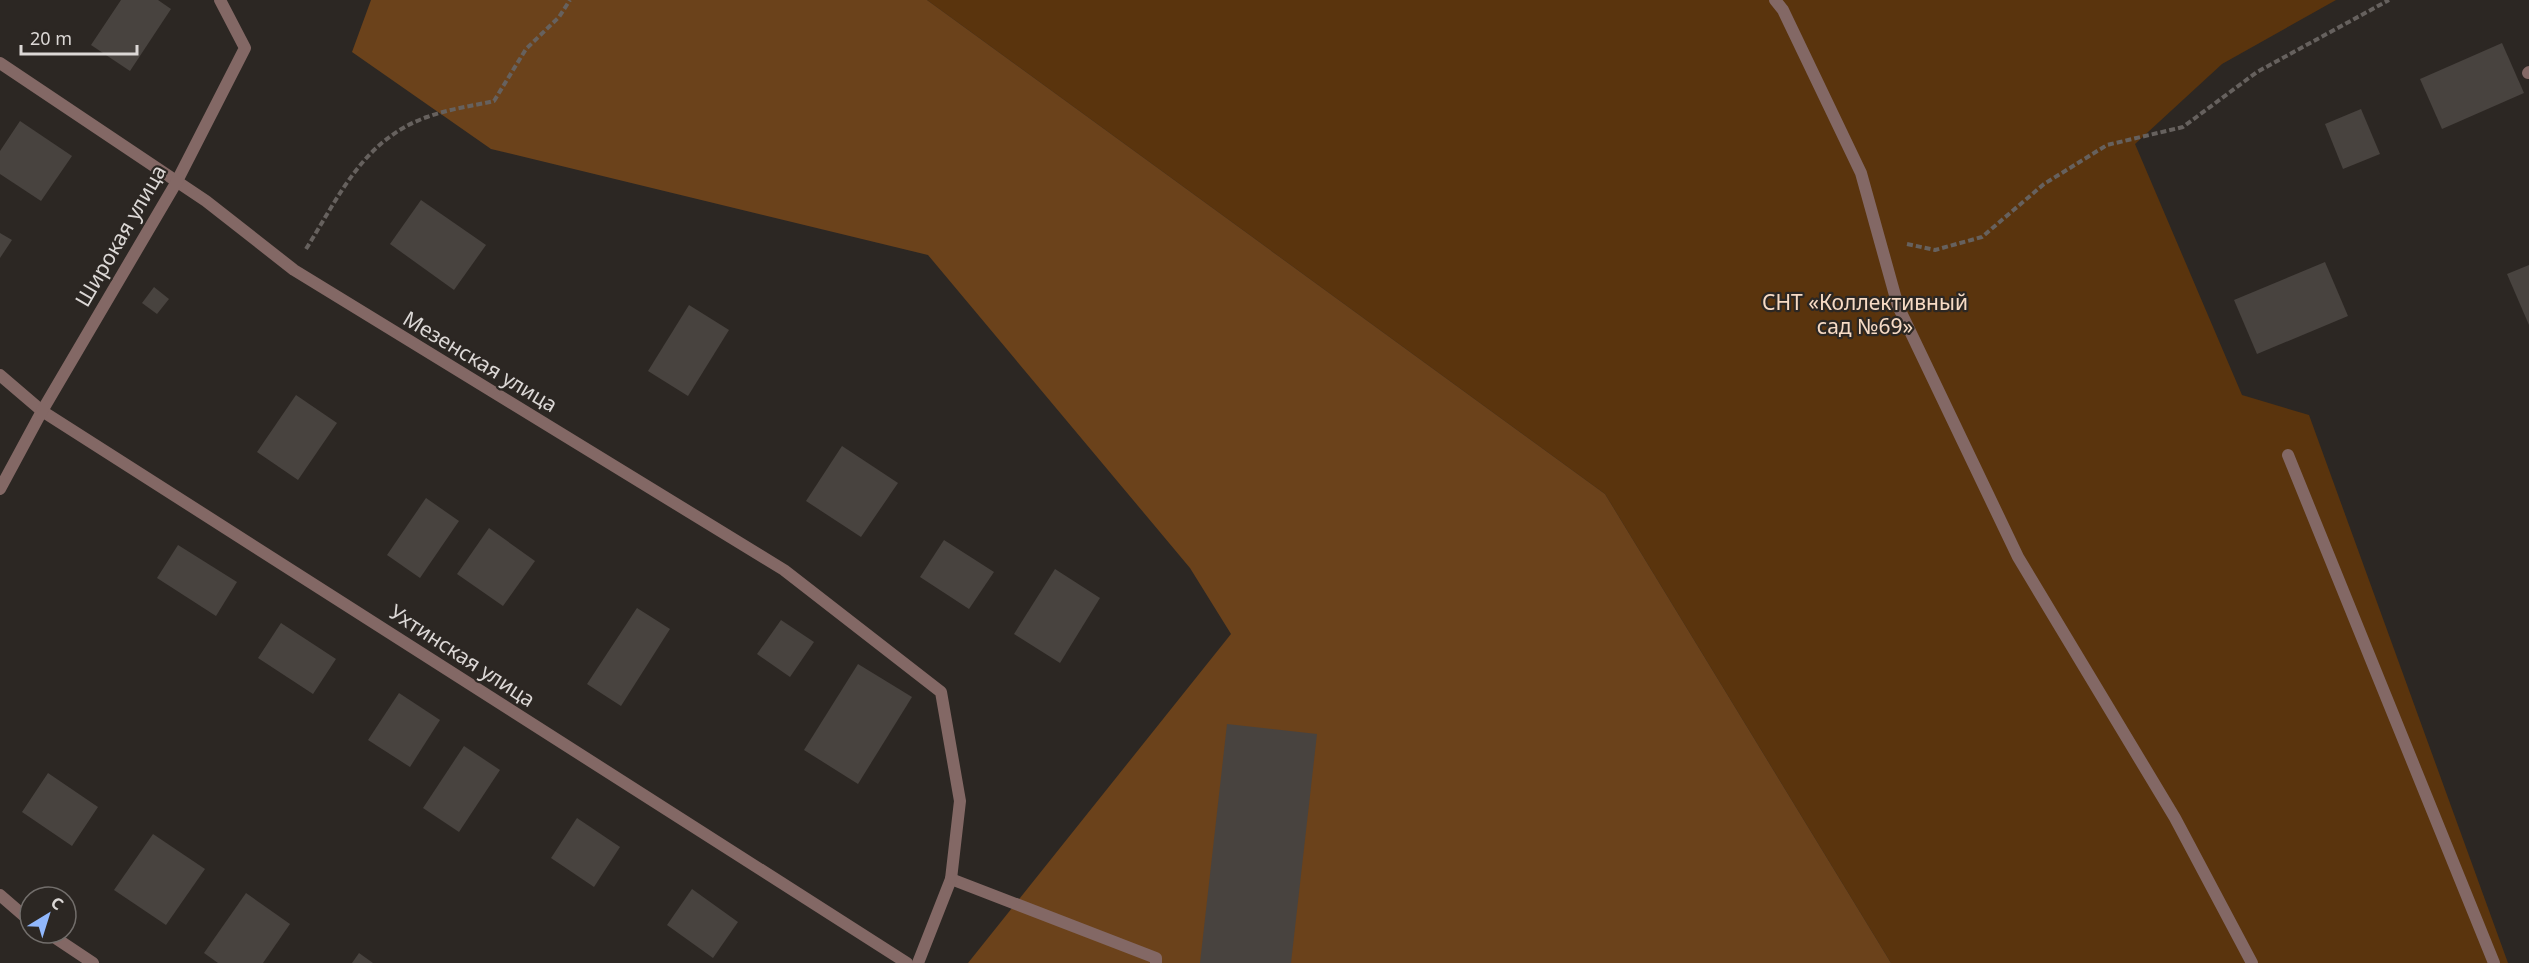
<svg xmlns="http://www.w3.org/2000/svg" width="2529" height="963" font-family="'Noto Sans',sans-serif">
<style>
.green{fill:#5a340d}
.forest{fill:#6b421b}
.building{fill:#48433f}
.lines{fill:none;stroke-linecap:round;stroke-linejoin:round}
.path{stroke:#66615e;stroke-width:4;stroke-dasharray:6 3;stroke-linecap:butt}
.lane{stroke:#836865;stroke-width:12}
.street{stroke:#836865;stroke-width:12}
.labels{text-anchor:middle;stroke-width:4.5;stroke-linejoin:round;paint-order:stroke}
.street-label{font-size:21px;fill:#dcd8d6;stroke:#2c2723}
.park-label{font-size:21px;fill:#f7dbc5;stroke:#2c2723}
</style>
<rect width="100%" height="100%" fill="#2c2723"/>
<path class="green" d="M 927,0 L 2336,0 L 2222,64 L 2135,144 L 2242,395 L 2309,415 L 2508,963 L 1891,963 L 1605,494 Z"/>
<path class="forest" d="M 371,0 L 927,0 L 1605,494 L 1891,963 L 968,963 L 1231,634 L 1190,568 L 928,255 L 491,149 L 352,52 Z"/>
<g class="building">
<path d="M 121,0 L 158,0 L 171,9 L 130,71 L 91,45 Z"/>
<path d="M 2502,43 L 2524,93 L 2442,129 L 2420,79 Z"/>
<path d="M 2361,109 L 2380,154 L 2343,169 L 2325,124 Z"/>
<path d="M 20,121 L 72,156 L 41,201 L 0,174 L 0,151 Z"/>
<path d="M 421,200 L 486,245 L 454,290 L 390,244 Z"/>
<path d="M 0,233 L 12,240 L 0,258 Z"/>
<path d="M 2325,262 L 2348,316 L 2257,354 L 2234,300 Z"/>
<path d="M 2529,265 L 2529,325 L 2507,274 Z"/>
<path d="M 154,287 L 169,299 L 157,314 L 142,303 Z"/>
<path d="M 689,305 L 729,330 L 688,396 L 648,371 Z"/>
<path d="M 296,395 L 337,423 L 298,480 L 257,452 Z"/>
<path d="M 842,446 L 898,483 L 861,537 L 806,501 Z"/>
<path d="M 426,498 L 459,521 L 420,578 L 387,555 Z"/>
<path d="M 489,528 L 535,561 L 503,606 L 457,574 Z"/>
<path d="M 944,540 L 994,572 L 969,609 L 920,577 Z"/>
<path d="M 178,545 L 237,582 L 216,616 L 157,578 Z"/>
<path d="M 1055,569 L 1100,598 L 1060,663 L 1014,634 Z"/>
<path d="M 637,608 L 670,629 L 621,706 L 587,684 Z"/>
<path d="M 781,620 L 814,642 L 790,677 L 757,654 Z"/>
<path d="M 281,623 L 336,659 L 313,694 L 258,658 Z"/>
<path d="M 858,664 L 912,697 L 858,784 L 804,750 Z"/>
<path d="M 399,693 L 440,720 L 410,767 L 368,740 Z"/>
<path d="M 1227,724 L 1317,734 L 1291,963 L 1200,963 Z"/>
<path d="M 464,746 L 500,770 L 459,832 L 423,808 Z"/>
<path d="M 48,773 L 98,807 L 72,846 L 22,812 Z"/>
<path d="M 577,818 L 620,847 L 594,887 L 551,858 Z"/>
<path d="M 153,834 L 205,869 L 166,925 L 114,890 Z"/>
<path d="M 692,889 L 738,922 L 713,958 L 667,925 Z"/>
<path d="M 246,893 L 290,924 L 263,963 L 218,963 L 204,953 Z"/>
<path d="M 359,953 L 373,963 L 352,963 Z"/>
</g>
<g class="lines">
<g class="path">
<path d="M 1907,244 L 1935,250 L 1982,237 L 2044,184 L 2107,145 L 2183,127 L 2257,72 L 2389,0"/>
<path d="M 306,249 C 340,195 363,140 427,117 C 448,109 473,106 494,101 L 526,49 L 559,17 L 570,0"/>
</g>
<g class="lane">
<path d="M 1775,0 L 1783,10 L 1861,173 L 1898,306 L 2018,557 L 2175,818 L 2252,963"/>
<path d="M 2528,73 L 2529,72"/>
<path d="M 2288,455 L 2494,963"/>
<path d="M 951,879 L 1156,958 L 1156,963"/>
</g>
<g class="street">
<path d="M 0,63 L 206,201 L 294,270 L 784,570 L 941,692 L 960,801 L 951,879 L 918,963"/>
<path d="M 0,375 L 42,411 L 907,963"/>
<path d="M 0,489 L 42,411 L 176,183 L 245,48 L 220,0"/>
<path d="M 0,895 L 30,921"/>
<path d="M 48,933 L 93,963"/>
</g>
</g>
<g class="labels">
<g class="street-label">
<text transform="translate(121 236) rotate(-60)" y="7">Широкая улица</text>
<text transform="translate(480 362) rotate(31)" y="7">Мезенская улица</text>
<text transform="translate(462 656) rotate(33)" y="7">Ухтинская улица</text>
</g>
<g class="park-label">
<text x="1865" y="310">СНТ «Коллективный<tspan x="1865" dy="24">сад №69»</tspan></text>
</g>
</g>
<g transform="translate(48 915) rotate(38)"><circle r="28" fill="#2c2723" stroke="#726e6b" stroke-width="1.5"/>
<path d="M0-4.5L10 22L0 15L-10 22Z" fill="#91b8fd"/>
<text y="-9" font-size="16" font-weight="bold" text-anchor="middle" fill="#dcd8d6">С</text>
</g>
<path d="M21 45v9h116v-9" fill="none" stroke="#dcd8d6" stroke-width="3"/>
<text x="30" y="45" font-size="18" fill="#dcd8d6" stroke="#2c2723" stroke-width="4.5" paint-order="stroke">20 m</text>
</svg>
